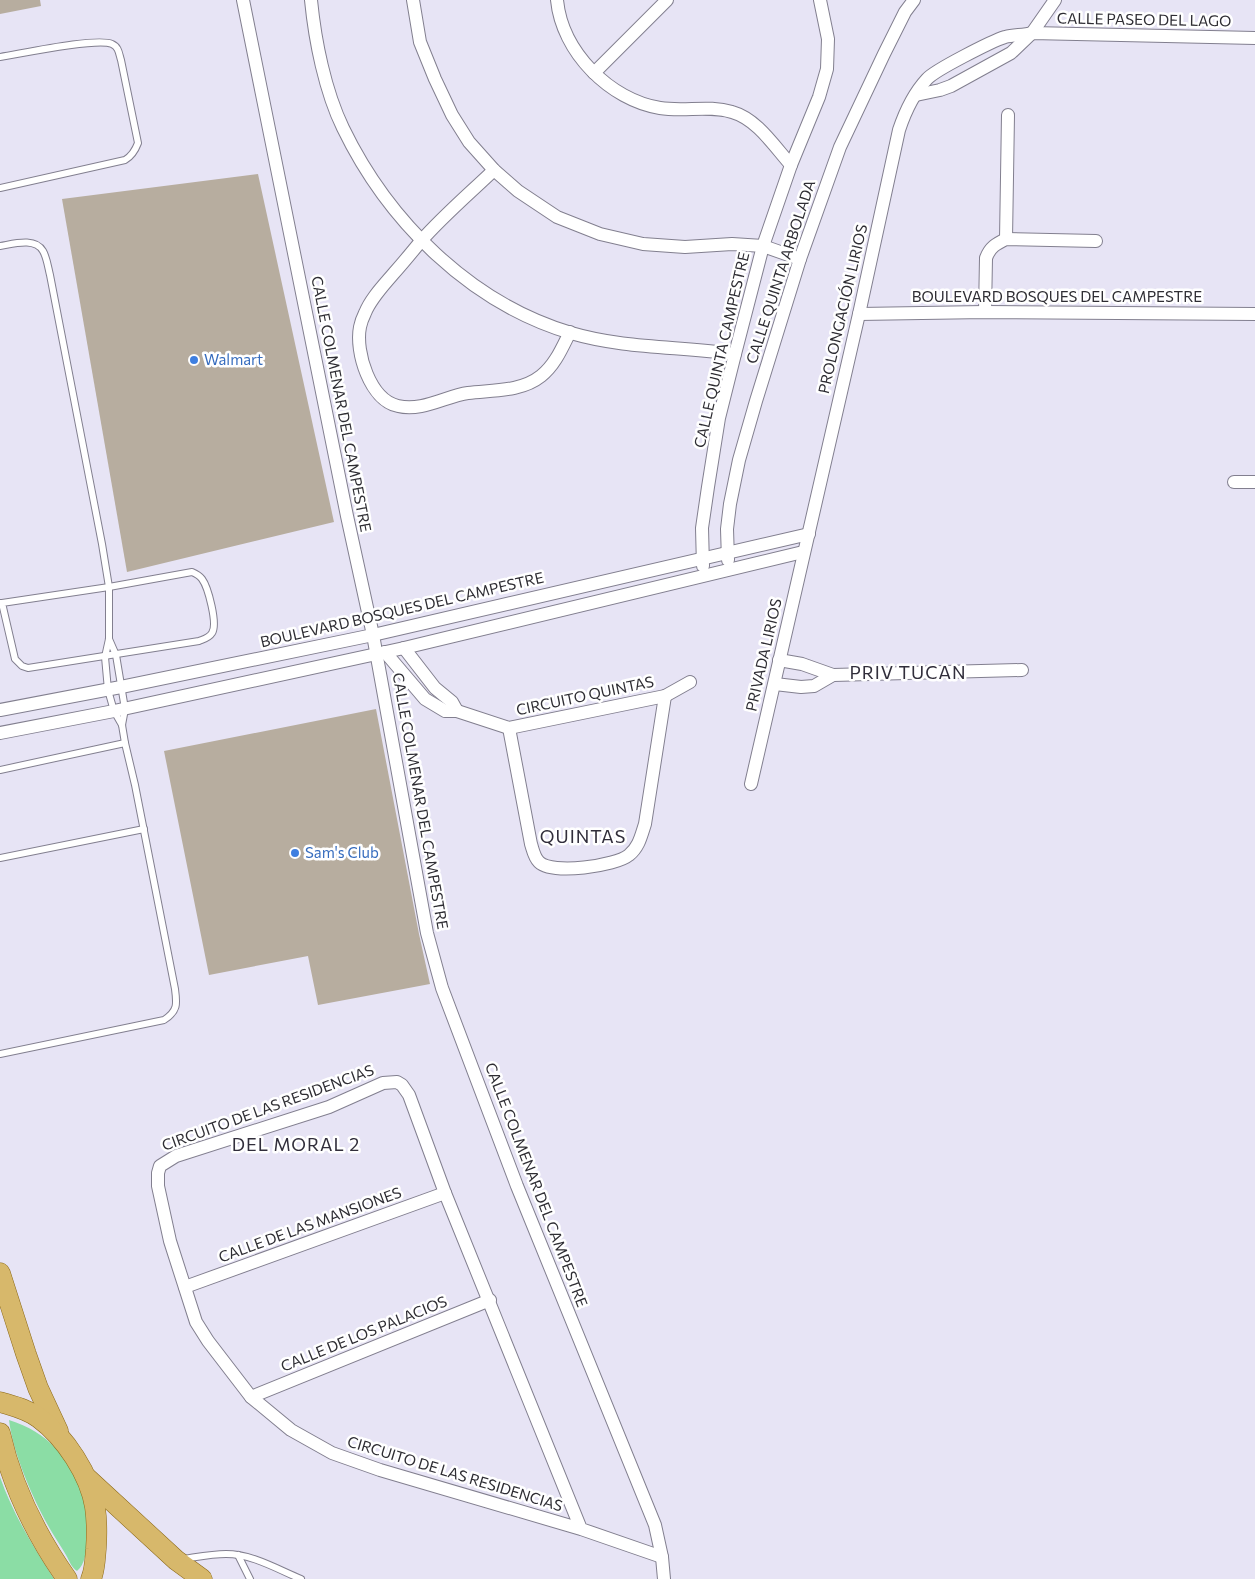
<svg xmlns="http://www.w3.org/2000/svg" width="1255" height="1579" font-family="Commissioner,sans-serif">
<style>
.green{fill:#8bdda5}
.building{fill:#b7ad9f}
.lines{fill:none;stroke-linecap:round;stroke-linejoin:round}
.lane-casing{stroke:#827f8f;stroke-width:8}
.street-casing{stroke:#827f8f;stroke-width:14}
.primary-casing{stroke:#8b6818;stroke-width:21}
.lane{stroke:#fff;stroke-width:6}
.street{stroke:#fff;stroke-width:12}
.primary{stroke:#d7b86b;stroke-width:20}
.shop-dot{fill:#3f7fe0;stroke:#fff;stroke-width:2}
.labels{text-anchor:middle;stroke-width:5;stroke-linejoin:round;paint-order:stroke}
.street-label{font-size:15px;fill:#2e2d33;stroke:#fff}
.shop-label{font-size:15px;fill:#366cbe;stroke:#fff;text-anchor:start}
.quarter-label{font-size:18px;letter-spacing:1px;fill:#312e3b;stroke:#fff}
</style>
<rect width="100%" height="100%" fill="#e7e4f5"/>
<g class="green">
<path d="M 9,1420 C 48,1432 71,1459 83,1497 C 84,1502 87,1507 87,1512 C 88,1521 87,1530 87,1539 C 87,1549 85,1565 77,1571 C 71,1567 70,1562 66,1555 C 61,1546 55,1538 50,1529 C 33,1499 13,1454 9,1420 Z"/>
<path d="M 0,1477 C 13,1514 33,1546 54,1579 L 0,1579 Z"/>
</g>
<g class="building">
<path d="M 0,0 L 40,0 L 41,6 L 0,14 Z"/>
<path d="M 258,174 L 334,522 L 127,572 L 62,199 Z"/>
<path d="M 376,709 L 419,934 L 430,984 L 318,1005 L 308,956 L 209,975 L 164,751 Z"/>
</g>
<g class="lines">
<g class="lane-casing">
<g id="lane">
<path d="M 0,57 C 20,54 97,37 112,44 C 119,47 119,54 121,60 L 138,143 C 135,151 132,156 125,160 L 0,188"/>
<path d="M 0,246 C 13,244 35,237 43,251 C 47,258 48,267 50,275 L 102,544 L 109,587 L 109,639 L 105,657 L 108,690 L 114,711 L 122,725"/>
<path d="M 0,603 L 2,603 L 109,587 L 192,572 C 197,574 199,575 202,579 C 208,587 218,624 212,633 C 209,638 204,639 199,641 L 28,668 L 22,666 L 15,659 L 2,603"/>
<path d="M 0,770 L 125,743"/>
<path d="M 0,858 L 144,829"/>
<path d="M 0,1054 L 164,1020 C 178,1011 177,1004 175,989 L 135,785 L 125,743 L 122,725 L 125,709 L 116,655 L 109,639"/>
<path d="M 238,1555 L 250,1579"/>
<path d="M 183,1559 C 197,1557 212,1554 226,1554 C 252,1554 277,1569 301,1579"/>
</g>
</g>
<g class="street-casing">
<g id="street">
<path d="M 243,0 L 347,516 L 373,635 L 427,933 L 442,988 L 517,1186 L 655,1525 L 662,1557 L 664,1579"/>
<path d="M 311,0 C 315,41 325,91 343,128 C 388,221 470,303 571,333 C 625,349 680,346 735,354"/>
<path d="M 413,0 L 420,42 L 435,79 L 452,115 L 469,142 L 494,170 L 518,191 L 557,217 L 600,234 L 643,244 L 685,247 L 732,244 L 763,246 L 800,259"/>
<path d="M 557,0 C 562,52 610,100 660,108 C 684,112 709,105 732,112 C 757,119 774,146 791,165"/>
<path d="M 594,73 L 667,0"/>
<path d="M 916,95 L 940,90 L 951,86 L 1011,53 L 1032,33 L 1055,0"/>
<path d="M 494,170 C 470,193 443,216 421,241 C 412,252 403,263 394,273 C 384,285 371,298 365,313 C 363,317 361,322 360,327 C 355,352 370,400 398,406 C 422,412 446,396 468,393 C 492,390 521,392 541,376 C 555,365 562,348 570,332"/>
<path d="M 1006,239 L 1008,115"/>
<path d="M 985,312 L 986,258 C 990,247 996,244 1006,239 L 1096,241"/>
<path d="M 859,314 L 985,312 L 1255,314"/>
<path d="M 1234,482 L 1255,482"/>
<path d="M 728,560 L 727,529 L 730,504 L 739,460 L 756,401 L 800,259 L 840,147 L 884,54 L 905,12 L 914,0"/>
<path d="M 703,566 L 702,528 L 708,487 L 719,418 L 735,354 L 763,246 L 791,165 L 819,97 L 827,69 L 828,39 L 820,0"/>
<path d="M 404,648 L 435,688 L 452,702 L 457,711"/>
<path d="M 385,652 L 425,699 L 445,711 L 457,711 L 509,728 L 665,696 L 690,682"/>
<path d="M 779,660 L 802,664 L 833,675 L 1022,670"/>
<path d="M 775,684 L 801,687 L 814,686 L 833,675"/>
<path d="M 0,710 L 121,687 L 373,635 L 809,534"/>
<path d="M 509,728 L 531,844 C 533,850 534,857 539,862 C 552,875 616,866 629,855 C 639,847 641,836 645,824 L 665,696"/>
<path d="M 0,733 L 114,711 L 404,648 L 803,552"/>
<path d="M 751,784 L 859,314 L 899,130 C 905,112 914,93 927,79 C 935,70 992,41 1005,37 C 1014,35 1023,35 1032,33 L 1255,38"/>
<path d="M 185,1287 L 445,1193"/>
<path d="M 251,1397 L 490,1300"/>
<path d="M 581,1529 L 445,1193 L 409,1095 L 402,1085 L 397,1082 L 383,1083 L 329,1107 L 176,1156 L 160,1166 L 158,1173 L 158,1186 L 170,1241 L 196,1322 L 208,1341 L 251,1397 L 291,1430 L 332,1453 L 380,1470 L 581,1529 L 662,1557"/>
</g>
</g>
<g class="primary-casing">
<g id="primary">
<path d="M 0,1273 L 26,1354 L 38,1388 L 58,1431"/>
<path d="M 0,1402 C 13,1406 27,1409 39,1418 C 65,1437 90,1475 95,1507 C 97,1521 97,1535 96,1549 C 95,1559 95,1570 91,1579"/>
<path d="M 0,1433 C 12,1486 36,1535 67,1579"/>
<path d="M 87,1478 L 176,1560 L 202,1579"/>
</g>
</g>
<use href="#lane" class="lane"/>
<use href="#street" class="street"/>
<use href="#primary" class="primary"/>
</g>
<g class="shop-dot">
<circle cx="194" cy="360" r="5"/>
<circle cx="295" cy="853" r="5"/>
</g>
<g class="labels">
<g class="street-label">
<text transform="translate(1144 20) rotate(1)" y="5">CALLE PASEO DEL LAGO</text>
<text transform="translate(781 272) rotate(-72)" y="5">CALLE QUINTA ARBOLADA</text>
<text x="1057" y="302">BOULEVARD BOSQUES DEL CAMPESTRE</text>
<text transform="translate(843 309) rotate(-77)" y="5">PROLONGACIÓN LIRIOS</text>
<text transform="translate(722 350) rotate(-77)" y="5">CALLE QUINTA CAMPESTRE</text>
<text transform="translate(341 404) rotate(79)" y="5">CALLE COLMENAR DEL CAMPESTRE</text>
<text transform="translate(402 610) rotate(-13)" y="5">BOULEVARD BOSQUES DEL CAMPESTRE</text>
<text transform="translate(764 655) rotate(-77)" y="5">PRIVADA LIRIOS</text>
<text transform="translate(585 696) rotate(-12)" y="5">CIRCUITO QUINTAS</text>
<text transform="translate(420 801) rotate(80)" y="5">CALLE COLMENAR DEL CAMPESTRE</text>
<text transform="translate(268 1108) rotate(-20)" y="5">CIRCUITO DE LAS RESIDENCIAS</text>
<text transform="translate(536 1185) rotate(69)" y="5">CALLE COLMENAR DEL CAMPESTRE</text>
<text transform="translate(310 1225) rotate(-20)" y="5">CALLE DE LAS MANSIONES</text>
<text transform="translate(364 1334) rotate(-22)" y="5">CALLE DE LOS PALACIOS</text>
<text transform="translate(455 1474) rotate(17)" y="5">CIRCUITO DE LAS RESIDENCIAS</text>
</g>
<g class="shop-label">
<text x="204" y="365">Walmart</text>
<text x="305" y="858">Sam's Club</text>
</g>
<g class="quarter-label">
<text x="908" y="679">PRIV TUCAN</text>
<text x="583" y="843">QUINTAS</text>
<text x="296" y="1151">DEL MORAL 2</text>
</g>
</g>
</svg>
